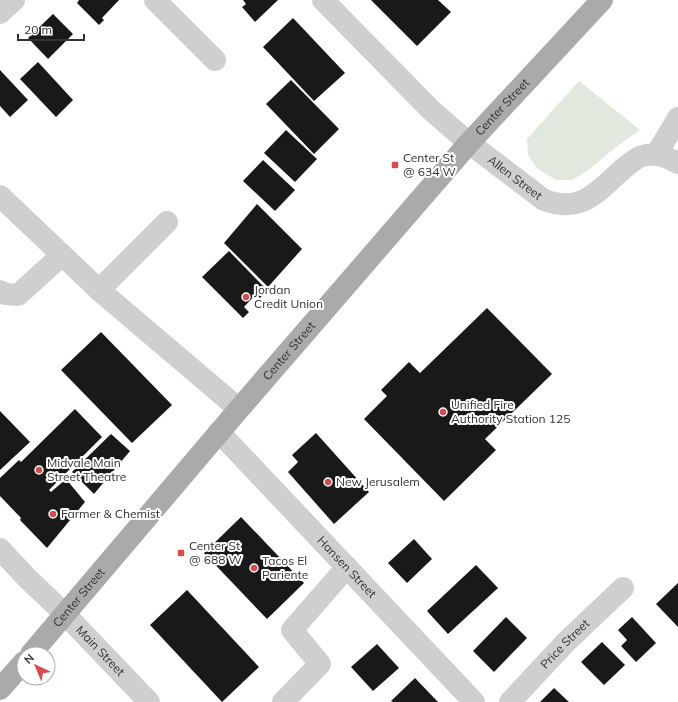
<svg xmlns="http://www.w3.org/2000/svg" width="678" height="702" font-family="Mulish,sans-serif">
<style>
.green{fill:#e2e8dd}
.building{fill:#191919}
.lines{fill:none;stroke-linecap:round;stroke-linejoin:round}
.minor{stroke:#cfcfcf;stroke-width:22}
.major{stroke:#aaa;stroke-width:22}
.poi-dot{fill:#d24c50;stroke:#fff;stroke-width:1.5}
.labels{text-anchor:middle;stroke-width:4;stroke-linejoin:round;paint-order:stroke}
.street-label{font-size:12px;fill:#323232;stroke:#fff}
.poi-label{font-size:12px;fill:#323232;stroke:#fff;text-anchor:start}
</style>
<rect width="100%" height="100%" fill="#fff"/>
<path class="green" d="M 579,81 L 640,130 L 616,147 L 587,171 L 572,180 L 556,180 L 537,168 L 528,155 L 527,139 Z"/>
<g class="building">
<path d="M 79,0 L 119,0 L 102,18 L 104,20 L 99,25 L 77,3 Z"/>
<path d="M 243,0 L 278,0 L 255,22 L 242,7 L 246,4 Z"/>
<path d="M 371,0 L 438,0 L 451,12 L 417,46 Z"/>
<path d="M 53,14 L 73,34 L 48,59 L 28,38 Z"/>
<path d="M 293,18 L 345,73 L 314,101 L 263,47 Z"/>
<path d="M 38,62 L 73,100 L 56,117 L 20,79 Z"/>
<path d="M 0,70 L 28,100 L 10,117 L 0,106 Z"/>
<path d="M 291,80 L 339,129 L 314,154 L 266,104 Z"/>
<path d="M 286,130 L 317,159 L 295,182 L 264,153 Z"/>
<path d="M 263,160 L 295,190 L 275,211 L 243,181 Z"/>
<path d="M 257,204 L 302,249 L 268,287 L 224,243 Z"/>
<path d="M 229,251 L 267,290 L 260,298 L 256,294 L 244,307 L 249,312 L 243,318 L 202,277 Z"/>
<path d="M 487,308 L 552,374 L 485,439 L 496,450 L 444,501 L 364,419 L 387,396 L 381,390 L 409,362 L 420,373 Z"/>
<path d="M 101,332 L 172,405 L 132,443 L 61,370 Z"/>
<path d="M 75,409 L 102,437 L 49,490 L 51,492 L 66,479 L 85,502 L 47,548 L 20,520 L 21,518 L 0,496 L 0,478 L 19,460 L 21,462 Z"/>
<path d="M 0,411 L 30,442 L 0,470 Z"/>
<path d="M 316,433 L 369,492 L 334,524 L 288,472 L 298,462 L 292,455 Z"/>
<path d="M 111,434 L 130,451 L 94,494 L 72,472 Z"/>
<path d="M 241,517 L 304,583 L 267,619 L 204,553 Z"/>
<path d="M 414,539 L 432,559 L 407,583 L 388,563 Z"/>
<path d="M 476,565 L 498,588 L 448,634 L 427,611 Z"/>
<path d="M 678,583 L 678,627 L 656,604 Z"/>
<path d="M 187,590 L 259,667 L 222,702 L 150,625 Z"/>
<path d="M 506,617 L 527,638 L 494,672 L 473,651 Z"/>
<path d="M 632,617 L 656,643 L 636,662 L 621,646 L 627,640 L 618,630 Z"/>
<path d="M 602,642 L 625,665 L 604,685 L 581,662 Z"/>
<path d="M 377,644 L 399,668 L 373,691 L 351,667 Z"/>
<path d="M 415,678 L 438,702 L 393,702 L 391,701 Z"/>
<path d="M 554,688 L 569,702 L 540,702 Z"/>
</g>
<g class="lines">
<g class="minor">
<path d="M 155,0 L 215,60"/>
<path id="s1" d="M 323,0 L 431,110 L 469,143 L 544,200 C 582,214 598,191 624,168 C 630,164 635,158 642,156 C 654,152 668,157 678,163"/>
<path d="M 0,13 L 14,0"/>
<path d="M 656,155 L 678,118"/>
<path d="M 0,196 L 99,290 L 239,409"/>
<path d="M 99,290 L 167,222"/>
<path d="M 0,291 L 5,294 L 18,295 L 62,255"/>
<path id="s2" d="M 219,432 L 474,702"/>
<path id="s3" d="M 0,549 L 27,578 L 65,614 L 149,702"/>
<path d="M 283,702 L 320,664 L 292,630 L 347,567"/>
<path id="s4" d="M 510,702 L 566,642 L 623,588"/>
</g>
<g class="major">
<path id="s5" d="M 31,654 L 239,409 L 469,143 L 602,0"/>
<path d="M 0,689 L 24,662"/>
</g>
</g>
<g class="poi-dot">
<rect x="391" y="161" width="8" height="8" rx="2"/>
<circle cx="246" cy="297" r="4"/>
<circle cx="443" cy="412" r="4"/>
<circle cx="39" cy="470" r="4"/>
<circle cx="328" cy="482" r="4"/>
<circle cx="53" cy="514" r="4"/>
<rect x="177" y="549" width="8" height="8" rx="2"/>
<circle cx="254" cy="568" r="4"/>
</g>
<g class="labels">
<g class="street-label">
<text dy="4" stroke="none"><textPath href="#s5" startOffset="722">Center Street</textPath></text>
<text dy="4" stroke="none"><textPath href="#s1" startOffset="262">Allen Street</textPath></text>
<text dy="4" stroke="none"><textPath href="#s5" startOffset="398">Center Street</textPath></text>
<text dy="4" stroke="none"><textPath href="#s2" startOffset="186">Hansen Street</textPath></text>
<text dy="4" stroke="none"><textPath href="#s5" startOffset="74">Center Street</textPath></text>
<text dy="4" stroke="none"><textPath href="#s4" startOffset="80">Price Street</textPath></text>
<text dy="4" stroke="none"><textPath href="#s3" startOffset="143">Main Street</textPath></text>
</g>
<g class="poi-label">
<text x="403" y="162">Center St<tspan x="403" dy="14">@ 634 W</tspan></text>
<text x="254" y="294">Jordan<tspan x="254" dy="14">Credit Union</tspan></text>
<text x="451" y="409">Unified Fire<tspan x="451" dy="14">Authority Station 125</tspan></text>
<text x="47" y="467">Midvale Main<tspan x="47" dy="14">Street Theatre</tspan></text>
<text x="336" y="486">New Jerusalem</text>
<text x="61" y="518">Farmer &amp; Chemist</text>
<text x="189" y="550">Center St<tspan x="189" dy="14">@ 688 W</tspan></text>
<text x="262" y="565">Tacos El<tspan x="262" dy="14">Pariente</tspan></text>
</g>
</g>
<g transform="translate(36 666) rotate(316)"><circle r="19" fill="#ffffff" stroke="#adadad"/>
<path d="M0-3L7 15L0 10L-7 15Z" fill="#d24c50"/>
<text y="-6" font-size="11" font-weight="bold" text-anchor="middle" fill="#323232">N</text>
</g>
<path d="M18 34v6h66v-6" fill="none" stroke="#323232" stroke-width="2"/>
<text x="24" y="34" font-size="12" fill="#323232" stroke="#ffffff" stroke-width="3" paint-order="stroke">20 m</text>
</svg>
